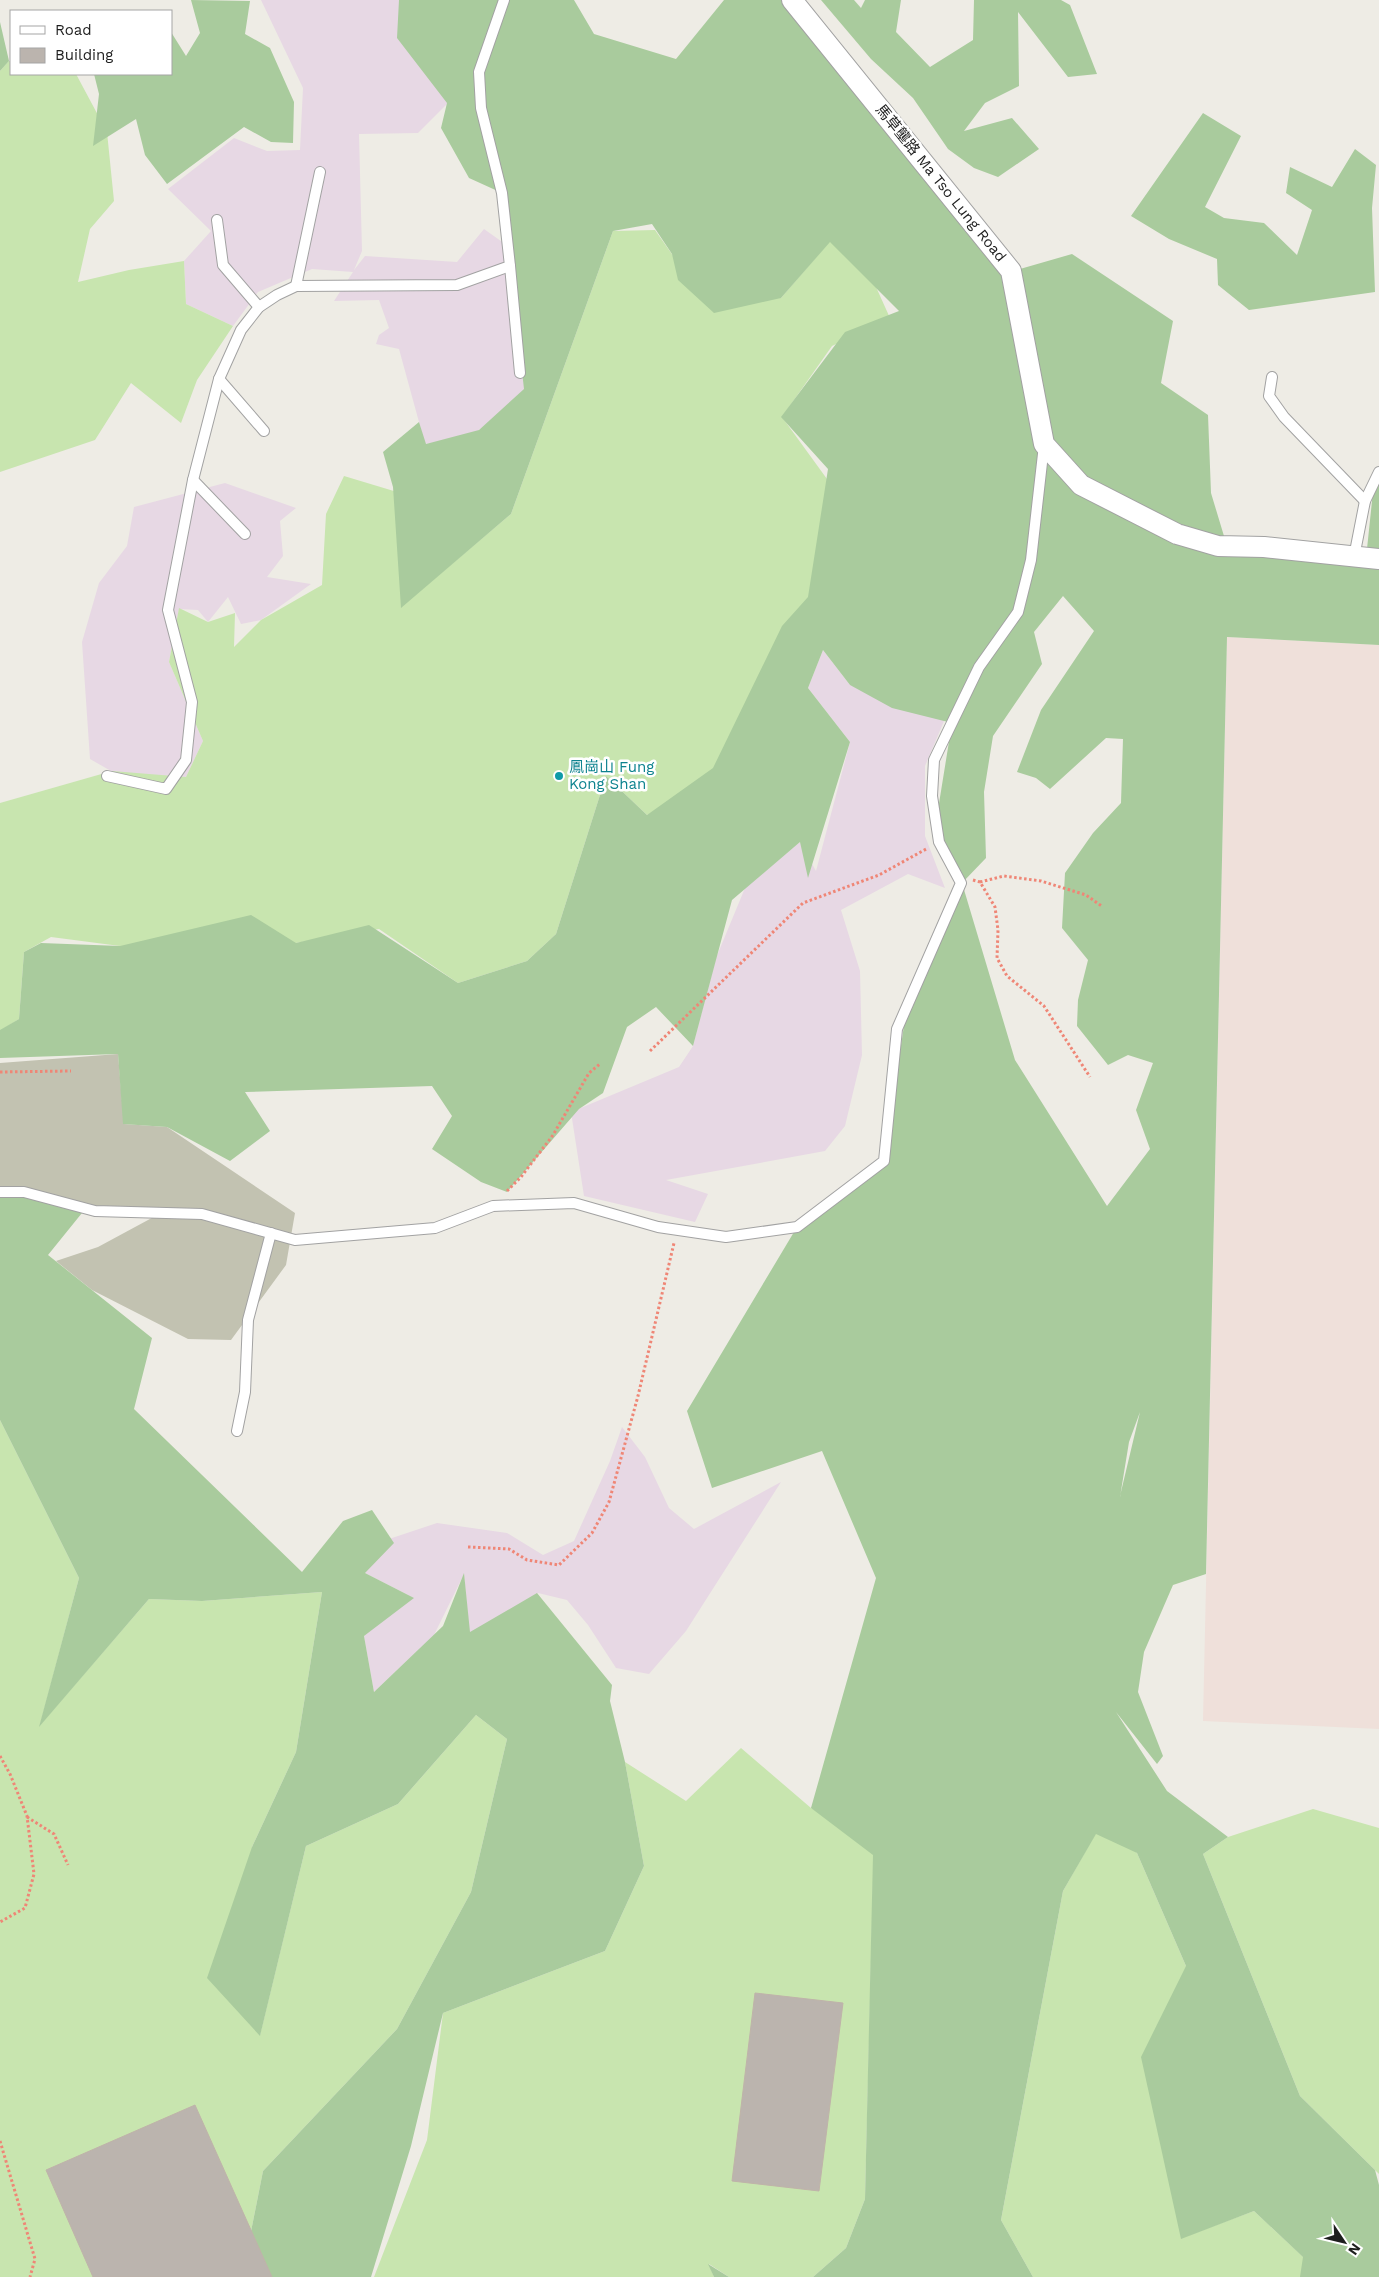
<svg xmlns="http://www.w3.org/2000/svg" width="1379" height="2277" font-family="'Work Sans','Noto Sans SC',sans-serif">
<style>
.industrial{fill:#e7d8e4}
.military{fill:#efe0da}
.construction{fill:#c2c2b1}
.grass{fill:#c8e5af}
.forest{fill:#a9cb9d;fill-rule:evenodd}
.building{fill:#bbb4ae;stroke:#bfb3a9}
.lines{fill:none;stroke-linecap:round;stroke-linejoin:round}
.service-casing{stroke:#a2a2a2;stroke-width:12}
.minor-casing{stroke:#a2a2a2;stroke-width:22}
.path{stroke:#ef8676;stroke-width:3;stroke-dasharray:2.5 2.5;stroke-linecap:butt}
.service{stroke:#fff;stroke-width:10}
.minor{stroke:#fff;stroke-width:20}
.culture-dot{fill:#0f9aa8;stroke:#fff;stroke-width:2}
.labels{text-anchor:middle;stroke-width:5;stroke-linejoin:round;paint-order:stroke}
.street-label{font-size:15px;fill:#1e1e1e;stroke:#fff}
.culture-label{font-size:15px;fill:#0d838f;stroke:#fff;text-anchor:start}
</style>
<rect width="100%" height="100%" fill="#eeece5"/>
<g class="industrial">
<path d="M 261,0 L 402,0 L 453,98 L 418,133 L 359,134 L 362,251 L 354,270 L 365,256 L 457,262 L 484,229 L 515,251 L 525,397 L 469,437 L 425,444 L 399,349 L 376,344 L 379,335 L 389,328 L 379,300 L 334,301 L 353,272 L 312,269 L 258,292 L 233,326 L 186,304 L 184,261 L 211,231 L 168,189 L 234,138 L 267,151 L 300,150 L 303,88 Z"/>
<path d="M 225,483 L 296,508 L 280,521 L 283,556 L 267,577 L 311,584 L 261,620 L 241,624 L 228,597 L 208,622 L 198,610 L 179,609 L 169,662 L 203,741 L 186,777 L 132,783 L 90,759 L 82,642 L 99,583 L 127,546 L 134,507 Z"/>
<path d="M 823,650 L 850,685 L 947,714 L 925,766 L 925,836 L 945,888 L 908,874 L 841,910 L 860,971 L 862,1055 L 845,1126 L 825,1151 L 666,1180 L 708,1194 L 695,1222 L 584,1196 L 571,1112 L 679,1067 L 693,1046 L 716,958 L 745,888 L 800,842 L 816,871 L 850,742 L 808,688 Z"/>
<path d="M 622,1427 L 645,1457 L 669,1508 L 694,1529 L 781,1482 L 686,1631 L 649,1674 L 616,1668 L 588,1625 L 567,1600 L 538,1593 L 470,1639 L 464,1574 L 434,1635 L 374,1692 L 364,1636 L 408,1595 L 365,1573 L 383,1541 L 437,1523 L 507,1533 L 543,1555 L 574,1541 L 610,1461 Z"/>
</g>
<path class="military" d="M 1227,637 L 1379,645 L 1379,1729 L 1203,1721 Z"/>
<path class="construction" d="M 118,1054 L 124,1124 L 167,1127 L 295,1213 L 286,1265 L 231,1340 L 188,1339 L 92,1290 L 56,1261 L 98,1247 L 161,1213 L 79,1206 L 0,1193 L 0,1063 Z"/>
<g class="grass">
<path d="M 9,61 L 11,61 L 11,74 L 76,74 L 107,132 L 114,201 L 90,229 L 78,282 L 129,270 L 184,261 L 186,304 L 233,326 L 197,380 L 181,423 L 131,383 L 95,440 L 0,472 L 0,71 Z"/>
<path d="M 655,230 L 676,260 L 781,298 L 830,241 L 867,267 L 890,318 L 832,346 L 782,417 L 827,479 L 816,596 L 714,779 L 647,815 L 606,776 L 556,934 L 527,961 L 458,983 L 379,929 L 278,946 L 120,946 L 51,937 L 24,952 L 19,1019 L 0,1031 L 0,803 L 112,771 L 186,777 L 203,741 L 169,662 L 179,608 L 208,622 L 235,613 L 234,647 L 261,620 L 322,585 L 326,514 L 344,476 L 407,495 L 408,601 L 511,514 L 613,231 Z"/>
<path d="M 0,1420 L 79,1578 L 40,1725 L 149,1599 L 202,1601 L 322,1592 L 296,1752 L 252,1847 L 260,2035 L 306,1846 L 398,1804 L 476,1715 L 507,1739 L 471,1892 L 397,2029 L 263,2171 L 242,2277 L 0,2277 Z"/>
<path d="M 741,1748 L 811,1808 L 874,1843 L 865,2199 L 846,2248 L 813,2277 L 729,2277 L 709,2264 L 714,2277 L 374,2277 L 427,2140 L 443,2013 L 605,1951 L 644,1866 L 625,1762 L 686,1801 Z"/>
<path d="M 1313,1809 L 1379,1828 L 1379,2174 L 1300,2096 L 1203,1854 L 1228,1837 Z"/>
<path d="M 1101,1824 L 1137,1853 L 1186,1966 L 1181,2238 L 1254,2211 L 1312,2265 L 1309,2277 L 1033,2277 L 1001,2220 L 1063,1891 Z"/>
</g>
<g class="forest">
<path d="M 191,0 L 250,1 L 245,34 L 270,48 L 294,102 L 293,143 L 271,142 L 244,127 L 167,184 L 145,155 L 136,119 L 93,146 L 99,94 L 94,74 L 171,74 L 171,32 L 186,56 L 200,33 Z"/>
<path d="M 399,0 L 574,0 L 594,34 L 676,59 L 724,0 L 791,0 L 1020,269 L 1072,254 L 1173,321 L 1161,383 L 1208,415 L 1211,493 L 1227,546 L 1331,556 L 1365,568 L 1374,482 L 1379,477 L 1379,645 L 1227,637 L 1206,1574 L 1173,1585 L 1144,1652 L 1138,1692 L 1163,1756 L 1157,1764 L 1116,1712 L 1167,1791 L 1228,1837 L 1203,1854 L 1300,2096 L 1375,2170 L 1379,2185 L 1379,2277 L 1300,2277 L 1303,2257 L 1254,2211 L 1181,2239 L 1141,2057 L 1186,1966 L 1137,1853 L 1096,1834 L 1063,1891 L 1001,2220 L 1033,2277 L 813,2277 L 846,2248 L 865,2199 L 873,1855 L 811,1808 L 876,1578 L 822,1451 L 712,1488 L 687,1411 L 797,1227 L 884,1161 L 907,1005 L 961,883 L 936,822 L 952,723 L 892,708 L 850,685 L 823,650 L 808,688 L 850,742 L 808,878 L 800,842 L 732,900 L 693,1046 L 656,1007 L 627,1027 L 603,1093 L 579,1109 L 507,1192 L 481,1182 L 432,1149 L 452,1116 L 432,1086 L 245,1092 L 270,1131 L 230,1161 L 167,1127 L 123,1124 L 118,1054 L 0,1058 L 0,1030 L 19,1019 L 24,952 L 41,943 L 120,946 L 251,915 L 296,943 L 369,925 L 458,983 L 527,961 L 556,934 L 606,776 L 647,815 L 713,768 L 782,626 L 808,597 L 828,469 L 781,417 L 845,332 L 899,311 L 830,242 L 781,298 L 714,313 L 678,280 L 672,254 L 652,224 L 613,231 L 511,514 L 401,608 L 393,487 L 383,452 L 419,422 L 426,444 L 479,430 L 524,389 L 502,193 L 469,178 L 441,128 L 447,103 L 397,38 ZM 1063,596 L 1094,631 L 1041,710 L 1017,772 L 1036,778 L 1050,789 L 1106,738 L 1123,739 L 1121,803 L 1093,833 L 1065,873 L 1062,928 L 1088,960 L 1078,1000 L 1077,1026 L 1108,1065 L 1128,1055 L 1153,1063 L 1136,1110 L 1150,1149 L 1107,1206 L 1015,1060 L 962,883 L 986,858 L 984,792 L 993,736 L 1042,664 L 1034,632 ZM 1140,1412 L 1120,1496 L 1120,1497 L 1129,1442 Z"/>
<path d="M 821,0 L 854,0 L 861,8 L 865,0 L 901,0 L 896,32 L 930,67 L 973,40 L 974,0 L 1061,0 L 1070,5 L 1097,74 L 1068,77 L 1018,12 L 1019,86 L 985,103 L 964,131 L 1012,118 L 1039,149 L 998,177 L 974,168 L 948,149 L 913,98 L 871,59 Z"/>
<path d="M 0,22 L 9,61 L 0,71 Z"/>
<path d="M 1203,113 L 1241,136 L 1205,207 L 1224,218 L 1264,223 L 1297,255 L 1312,210 L 1286,193 L 1290,167 L 1332,187 L 1355,149 L 1376,165 L 1372,208 L 1375,292 L 1249,310 L 1218,285 L 1217,259 L 1169,239 L 1131,216 Z"/>
<path d="M 0,1193 L 86,1208 L 48,1255 L 152,1338 L 134,1409 L 302,1572 L 343,1521 L 372,1510 L 394,1543 L 365,1573 L 414,1598 L 364,1636 L 374,1692 L 443,1626 L 464,1573 L 470,1632 L 537,1593 L 612,1685 L 610,1701 L 625,1762 L 644,1866 L 605,1951 L 443,2013 L 411,2146 L 371,2277 L 242,2277 L 263,2171 L 397,2029 L 471,1892 L 507,1739 L 476,1715 L 398,1804 L 306,1846 L 260,2036 L 207,1978 L 252,1847 L 296,1752 L 322,1592 L 202,1601 L 149,1599 L 39,1727 L 79,1578 L 0,1420 Z"/>
<path d="M 708,2264 L 729,2277 L 714,2277 Z"/>
</g>
<g class="building">
<path d="M 755,1993 L 843,2003 L 819,2191 L 732,2181 Z"/>
<path d="M 195,2105 L 272,2277 L 93,2277 L 46,2170 Z"/>
</g>
<g class="lines">
<g class="service-casing">
<g id="service">
<path d="M 217,220 L 223,265 L 259,307"/>
<path d="M 510,266 L 520,373"/>
<path d="M 296,286 L 320,172"/>
<path d="M 1272,377 L 1269,396 L 1284,417 L 1365,501"/>
<path d="M 219,379 L 264,431"/>
<path d="M 193,480 L 245,534"/>
<path d="M 1354,557 L 1365,501 L 1379,472"/>
<path d="M 107,776 L 166,789 L 186,760 L 192,702 L 168,610 L 193,480 L 219,379 L 241,330 L 259,307 L 277,295 L 296,286 L 457,285 L 510,266 L 502,193 L 481,108 L 479,72 L 504,0"/>
<path d="M 0,1192 L 24,1192 L 95,1211 L 202,1214 L 295,1240 L 435,1228 L 493,1206 L 574,1203 L 658,1227 L 726,1237 L 797,1227 L 884,1161 L 897,1029 L 961,883 L 939,842 L 932,796 L 934,760 L 979,667 L 1018,612 L 1031,560 L 1044,445"/>
<path d="M 237,1431 L 245,1392 L 248,1320 L 271,1233"/>
</g>
</g>
<g class="minor-casing">
<path id="minor" d="M 792,0 L 1011,271 L 1044,444 L 1081,485 L 1177,534 L 1218,546 L 1264,547 L 1379,559"/>
</g>
<g class="path">
<path d="M 973,880 L 980,882 L 995,907 L 998,930 L 997,958 L 1007,976 L 1044,1006 L 1090,1077"/>
<path d="M 980,882 L 1004,876 L 1041,881 L 1086,895 L 1103,907"/>
<path d="M 650,1051 L 803,903 L 879,875 L 928,848"/>
<path d="M 0,1072 L 71,1071"/>
<path d="M 507,1191 L 521,1177 L 553,1135 L 589,1073 L 601,1063"/>
<path d="M 468,1547 L 509,1549 L 527,1560 L 559,1565 L 592,1533 L 609,1502 L 638,1396 L 674,1243"/>
<path d="M 0,1756 L 10,1774 L 27,1816 L 34,1874 L 25,1908 L 0,1922"/>
<path d="M 27,1817 L 54,1834 L 68,1865"/>
<path d="M 0,2141 L 35,2259 L 30,2277"/>
</g>
<use href="#service" class="service"/>
<use href="#minor" class="minor"/>
</g>
<circle class="culture-dot" cx="559" cy="776" r="5"/>
<g class="labels">
<g class="street-label">
<text transform="translate(941 183) rotate(51)" y="5">馬草壟路 Ma Tso Lung Road</text>
</g>
<g class="culture-label">
<text x="569" y="772">鳳崗山 Fung<tspan x="569" dy="17">Kong Shan</tspan></text>
</g>
</g>
<rect x="10" y="10" width="162" height="65" fill="#ffffff" stroke="#a5a5a5"/>
<rect x="20" y="26" width="25" height="8" fill="#ffffff" stroke="#a5a5a5"/>
<text x="55" y="35" font-size="15" fill="#1e1e1e">Road</text>
<rect x="20" y="48" width="25" height="15" fill="#bbb4ae" stroke="#a5a5a5"/>
<text x="55" y="60" font-size="15" fill="#1e1e1e">Building</text>
<g transform="translate(1344 2242) rotate(125)" stroke="#ffffff" stroke-width="4" paint-order="stroke">
<path d="M0-4L9 19L0 12L-9 19Z" fill="#1e1e1e"/>
<text y="-8" font-size="14" font-weight="bold" text-anchor="middle" fill="#1e1e1e">N</text>
</g>
</svg>
